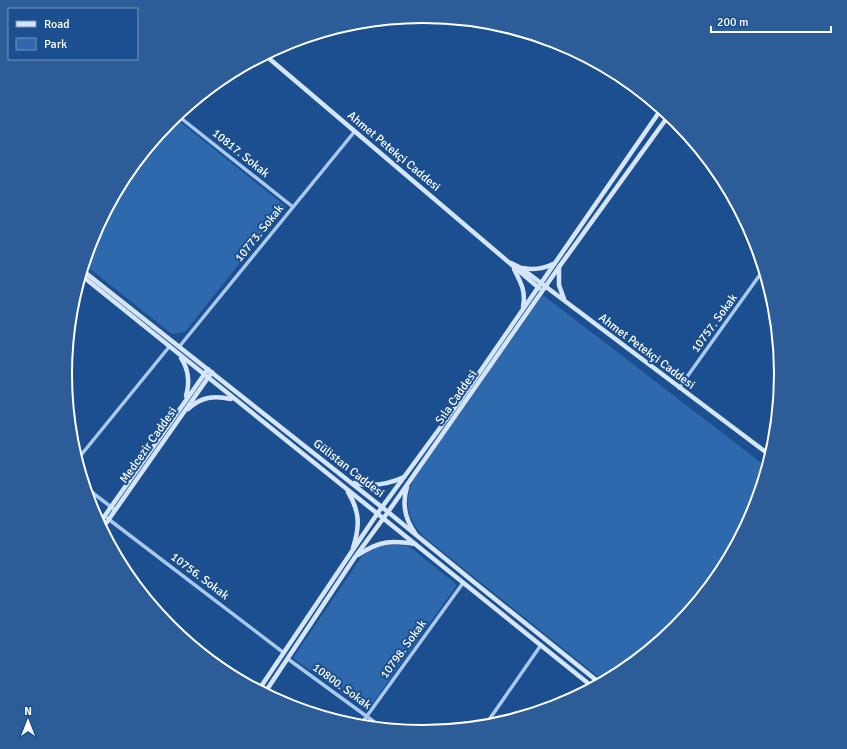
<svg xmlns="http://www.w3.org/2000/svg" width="847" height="749" font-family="Signika,sans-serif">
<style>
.green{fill:#2e69ad}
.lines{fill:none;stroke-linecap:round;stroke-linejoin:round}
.street{stroke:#a9c9ee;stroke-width:3.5}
.secondary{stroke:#d6e6fa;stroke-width:4.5}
.labels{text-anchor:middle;stroke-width:4;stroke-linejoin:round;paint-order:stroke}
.street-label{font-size:12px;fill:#fff;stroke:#1b4f8f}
.rim{fill:none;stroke:#fff;stroke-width:2}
</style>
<rect width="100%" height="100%" fill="#1b4f8f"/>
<g class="green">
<path d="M 174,117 L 285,206 L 185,332 L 172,334 L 84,264 L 92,237 L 126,175 Z"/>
<path d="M 543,295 L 768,468 L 755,512 L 721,574 L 677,628 L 622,673 L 605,682 L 423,536 C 407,519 403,499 414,478 Z"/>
<path d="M 389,544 L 408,546 L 415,551 L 457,585 L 367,711 L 293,658 L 362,556 L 376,547 Z"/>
</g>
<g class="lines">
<g class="street">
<path d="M 177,115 L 293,207"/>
<path d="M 179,347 L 355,131"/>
<path d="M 679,388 L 764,269"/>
<path d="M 77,460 L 169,347"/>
<path d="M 85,487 L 115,510"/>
<path d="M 107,518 L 284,653"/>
<path d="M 288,659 L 384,729"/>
<path d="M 359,727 L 463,583"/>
<path d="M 484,727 L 541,645"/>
</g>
<g class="secondary">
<path d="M 265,55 L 539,288"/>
<path d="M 511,263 L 521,268 L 771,456"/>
<path d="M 559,267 L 559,285 L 564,299"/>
<path d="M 523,268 C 533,270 543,269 553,264"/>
<path d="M 514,269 C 521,283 526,291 523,307"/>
<path d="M 82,270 L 388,512 L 475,583 L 601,684"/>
<path d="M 81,275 L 594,688"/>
<path d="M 181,358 C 189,370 190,382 186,396"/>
<path d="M 188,409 C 201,397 214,395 231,399"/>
<path d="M 354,483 C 372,487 387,485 404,477"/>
<path d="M 407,487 C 402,503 405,519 415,533"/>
<path d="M 348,492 C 360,512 360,526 353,548"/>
<path d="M 99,524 L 208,369"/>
<path d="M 102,529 L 212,372"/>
<path d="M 358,555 C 379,541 391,540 415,544"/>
<path d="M 258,691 L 377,514 L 459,402 L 662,108"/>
<path d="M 264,694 L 355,557 L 388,512 L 559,267 L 669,115"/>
</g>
</g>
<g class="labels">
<g class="street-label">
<text transform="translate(394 151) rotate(40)" y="4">Ahmet Petekçi Caddesi</text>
<text transform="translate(241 153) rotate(39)" y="4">10817. Sokak</text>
<text transform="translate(259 233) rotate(-51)" y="4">10773. Sokak</text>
<text transform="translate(714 323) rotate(-54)" y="4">10757. Sokak</text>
<text transform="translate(647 351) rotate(37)" y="4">Ahmet Petekçi Caddesi</text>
<text transform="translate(456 397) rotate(-55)" y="4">Sıla Caddesi</text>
<text transform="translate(148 445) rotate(-55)" y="4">Medcezir Caddesi</text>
<text transform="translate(349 468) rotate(38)" y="4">Gülistan Caddesi</text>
<text transform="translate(200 576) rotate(37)" y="4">10756. Sokak</text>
<text transform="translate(403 649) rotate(-54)" y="4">10798. Sokak</text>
<text transform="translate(342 686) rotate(36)" y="4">10800. Sokak</text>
</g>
</g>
<path d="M0 0H847V749H0ZM72 374a351 351 0 1 1 702 0a351 351 0 1 1-702 0Z" fill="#2d5d98" fill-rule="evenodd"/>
<path class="rim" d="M72 374a351 351 0 1 1 702 0a351 351 0 1 1-702 0Z"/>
<rect x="8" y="8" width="130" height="52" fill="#1b4f8f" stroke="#7695bc"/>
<rect x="16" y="21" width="20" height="6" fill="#d6e6fa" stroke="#7695bc"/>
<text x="44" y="28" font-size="12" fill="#ffffff">Road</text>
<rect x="16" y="38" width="20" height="12" fill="#2e69ad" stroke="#7695bc"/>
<text x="44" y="48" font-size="12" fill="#ffffff">Park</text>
<g transform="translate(28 721)" stroke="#1b4f8f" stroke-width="3" paint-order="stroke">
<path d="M0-3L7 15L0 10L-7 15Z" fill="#ffffff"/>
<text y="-6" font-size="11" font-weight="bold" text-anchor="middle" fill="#ffffff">N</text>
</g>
<path d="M711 26v6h120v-6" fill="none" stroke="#ffffff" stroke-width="2"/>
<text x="717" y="26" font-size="12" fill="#ffffff" stroke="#1b4f8f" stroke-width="3" paint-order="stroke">200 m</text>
</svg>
